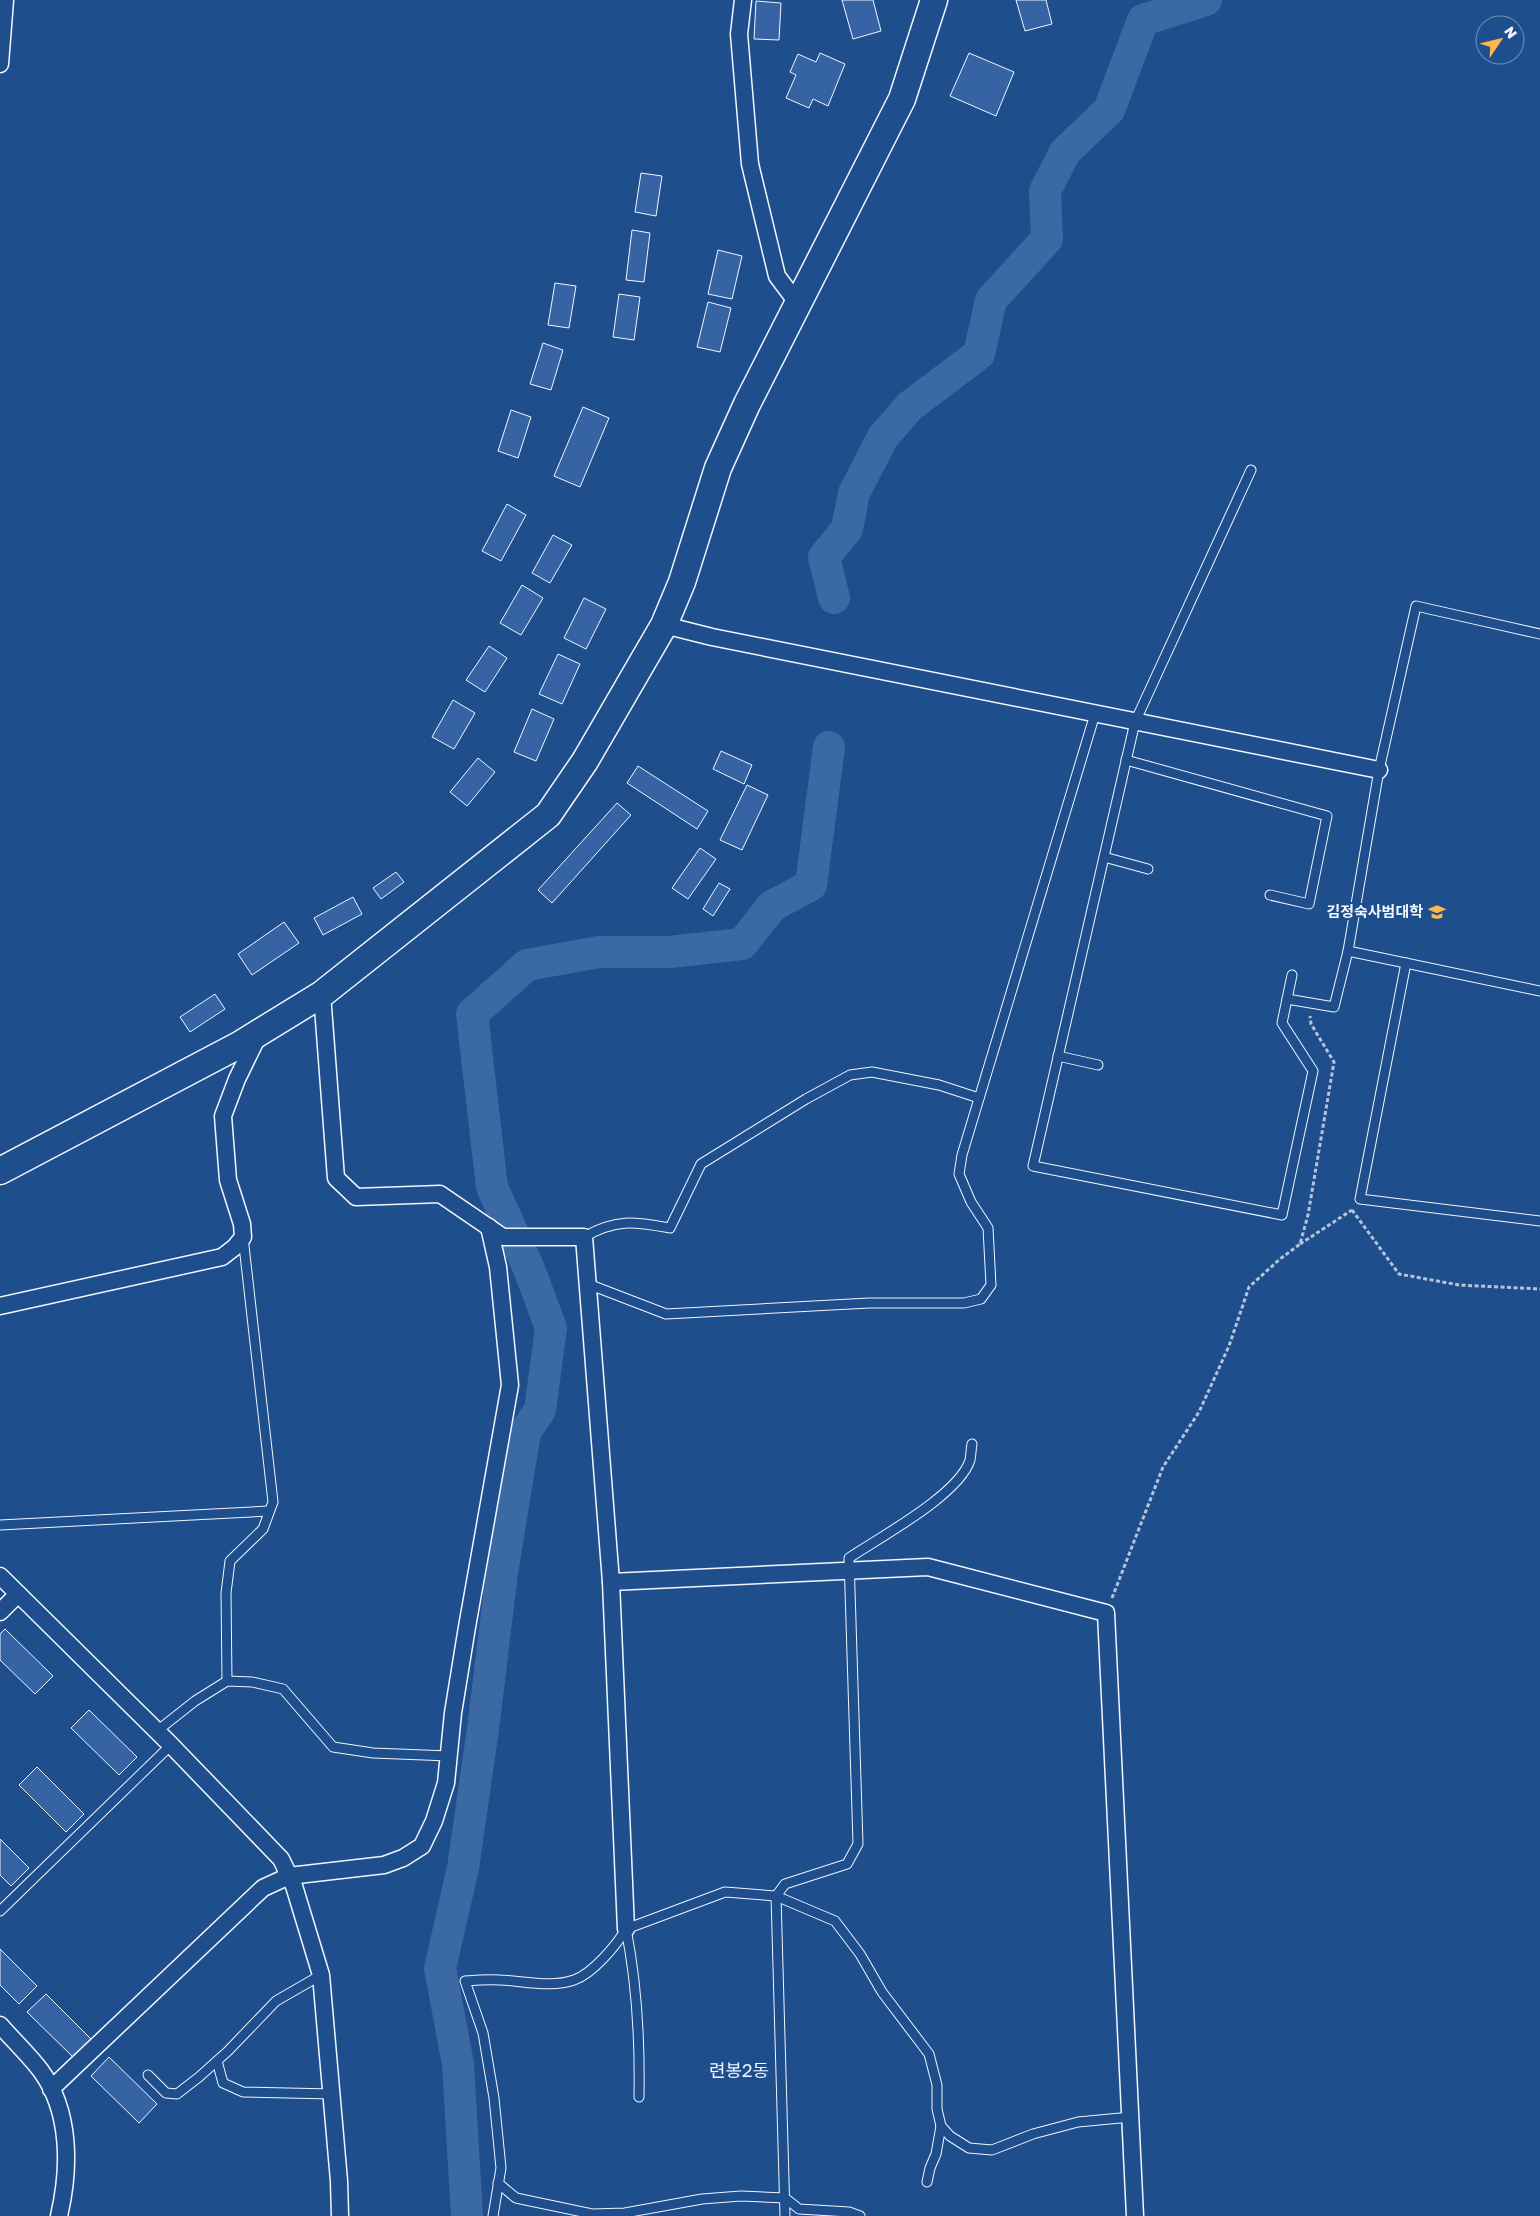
<svg xmlns="http://www.w3.org/2000/svg" width="1540" height="2216" font-family="'Golos Text','Noto Sans KR',sans-serif">
<style>
.lines{fill:none;stroke-linecap:round;stroke-linejoin:round}
.river{stroke:#3b69a3;stroke-width:32}
.building{fill:#3563a3;stroke:#f2f6ff}
.service-casing{stroke:#f2f6ff;stroke-width:11}
.minor-casing{stroke:#f2f6ff;stroke-width:19}
.primary-casing{stroke:#f2f6ff;stroke-width:29}
.path{stroke:#b3c4dc;stroke-width:3;stroke-dasharray:4 2.5;stroke-linecap:butt}
.service{stroke:#1f4e8c;stroke-width:9}
.minor{stroke:#1f4e8c;stroke-width:16}
.primary{stroke:#1f4e8c;stroke-width:26}
.labels{text-anchor:middle;stroke-width:4;stroke-linejoin:round;paint-order:stroke}
.poi-label{font-size:15px;font-weight:bold;fill:#f2f6ff;stroke:#1f4e8c;text-anchor:end}
.quarter-label{font-size:18px;fill:#f2f6ff;stroke:#1f4e8c}
</style>
<rect width="100%" height="100%" fill="#1f4e8c"/>
<g class="lines">
<g class="river">
<path d="M 834,598 L 824,557 L 847,529 L 854,493 L 883,437 L 910,406 L 979,354 L 991,300 L 1047,239 L 1045,191 L 1065,152 L 1109,110 L 1143,20 L 1206,0"/>
<path d="M 467,2216 L 458,2064 L 440,1968 L 463,1868 L 483,1729 L 502,1573 L 525,1432 L 540,1410 L 551,1328 L 529,1269 L 492,1187 L 472,1014 L 527,965 L 599,952 L 669,952 L 742,944 L 772,906 L 811,885 L 829,747"/>
</g>
</g>
<g class="building">
<path d="M 842,0 L 873,0 L 881,31 L 853,39 Z"/>
<path d="M 1016,0 L 1046,0 L 1052,24 L 1025,31 Z"/>
<path d="M 756,1 L 781,3 L 779,40 L 754,39 Z"/>
<path d="M 820,53 L 845,64 L 828,106 L 813,99 L 809,108 L 786,98 L 796,75 L 790,72 L 798,54 L 816,62 Z"/>
<path d="M 969,53 L 1014,72 L 996,116 L 950,96 Z"/>
<path d="M 641,173 L 662,176 L 656,216 L 635,212 Z"/>
<path d="M 632,230 L 650,233 L 644,282 L 626,280 Z"/>
<path d="M 718,250 L 742,256 L 732,299 L 708,294 Z"/>
<path d="M 555,283 L 576,286 L 569,328 L 548,325 Z"/>
<path d="M 619,294 L 640,297 L 634,340 L 613,337 Z"/>
<path d="M 708,302 L 731,308 L 720,352 L 697,347 Z"/>
<path d="M 543,343 L 563,350 L 551,390 L 530,384 Z"/>
<path d="M 583,407 L 609,418 L 580,487 L 554,476 Z"/>
<path d="M 511,410 L 531,417 L 518,458 L 498,451 Z"/>
<path d="M 507,504 L 526,515 L 501,561 L 482,551 Z"/>
<path d="M 553,535 L 572,545 L 550,583 L 532,573 Z"/>
<path d="M 522,585 L 543,598 L 521,635 L 500,623 Z"/>
<path d="M 584,598 L 606,609 L 586,649 L 564,638 Z"/>
<path d="M 489,646 L 507,658 L 485,692 L 466,680 Z"/>
<path d="M 558,654 L 580,664 L 562,704 L 539,694 Z"/>
<path d="M 453,700 L 475,713 L 454,749 L 432,737 Z"/>
<path d="M 532,709 L 554,719 L 536,761 L 514,752 Z"/>
<path d="M 721,751 L 752,765 L 744,784 L 713,769 Z"/>
<path d="M 478,758 L 495,772 L 467,806 L 450,792 Z"/>
<path d="M 638,766 L 708,811 L 697,829 L 627,783 Z"/>
<path d="M 747,785 L 768,795 L 742,850 L 720,840 Z"/>
<path d="M 617,803 L 631,815 L 552,903 L 538,890 Z"/>
<path d="M 700,848 L 716,859 L 688,899 L 672,888 Z"/>
<path d="M 396,872 L 404,882 L 381,899 L 373,888 Z"/>
<path d="M 719,883 L 730,889 L 713,916 L 703,909 Z"/>
<path d="M 353,897 L 362,914 L 323,935 L 314,918 Z"/>
<path d="M 284,922 L 299,943 L 252,975 L 238,954 Z"/>
<path d="M 215,994 L 225,1009 L 190,1032 L 180,1017 Z"/>
<path d="M 5,1629 L 53,1676 L 35,1694 L 0,1660 L 0,1634 Z"/>
<path d="M 89,1710 L 137,1757 L 119,1775 L 71,1728 Z"/>
<path d="M 37,1767 L 84,1814 L 66,1832 L 19,1785 Z"/>
<path d="M 0,1839 L 29,1868 L 11,1886 L 0,1875 Z"/>
<path d="M 0,1949 L 37,1986 L 19,2004 L 0,1985 Z"/>
<path d="M 46,1994 L 93,2041 L 75,2059 L 27,2012 Z"/>
<path d="M 109,2057 L 157,2104 L 139,2123 L 91,2076 Z"/>
</g>
<g class="lines">
<g class="service-casing">
<g id="service">
<path d="M 1251,470 L 1135,722 L 1033,1166 L 1282,1215 L 1313,1071 L 1282,1023 L 1292,975"/>
<path d="M 1540,634 L 1416,606 L 1379,770 L 1348,951 L 1540,991"/>
<path d="M 1126,760 L 1327,816 L 1309,904 L 1270,895"/>
<path d="M 1104,857 L 1148,869"/>
<path d="M 1406,963 L 1360,1199 L 1540,1221"/>
<path d="M 1287,999 L 1334,1007 L 1348,951"/>
<path d="M 1058,1056 L 1098,1065"/>
<path d="M 584,1237 C 617,1218 635,1222 670,1228 L 701,1164 L 806,1099 L 850,1075 L 872,1072 L 939,1085 L 979,1098"/>
<path d="M 588,1284 L 666,1314 L 869,1303 L 964,1303 L 981,1299 L 991,1285 L 988,1228 L 971,1202 L 959,1174 L 962,1155 L 1095,714"/>
<path d="M 0,1525 L 269,1511"/>
<path d="M 227,1681 L 226,1593 L 230,1561 L 263,1529 L 273,1502 L 243,1237"/>
<path d="M 157,1731 L 195,1701 L 227,1681 L 252,1682 L 283,1689 L 333,1747 L 373,1753 L 449,1756"/>
<path d="M 0,1911 L 171,1745"/>
<path d="M 626,1929 C 637,1984 640,2041 639,2097"/>
<path d="M 217,2061 L 223,2083 L 243,2092 L 332,2094"/>
<path d="M 148,2075 L 166,2093 L 177,2094 L 199,2077 L 228,2051 L 276,2001 L 321,1975"/>
<path d="M 927,2182 L 930,2168 L 936,2154 L 941,2126"/>
<path d="M 498,2183 L 516,2198 L 592,2214 L 625,2213 L 702,2199 L 741,2196 L 785,2198 L 799,2209 L 849,2212 L 860,2216"/>
<path d="M 493,2216 L 501,2168 L 494,2098 L 483,2033 L 465,1981 C 477,1980 489,1979 500,1980 C 523,1981 552,1988 574,1980 C 592,1974 616,1946 626,1929 L 725,1892 L 776,1896 L 835,1921 L 860,1954 L 882,1992 L 929,2054 L 937,2085 L 937,2109 L 941,2126 L 950,2136 L 969,2148 L 992,2150 L 1033,2134 L 1078,2122 L 1131,2117"/>
<path d="M 785,2216 L 776,1896 L 785,1884 L 847,1864 L 858,1844 L 849,1558 C 880,1537 959,1495 970,1460 C 971,1455 971,1449 972,1444"/>
</g>
</g>
<g class="minor-casing">
<g id="minor">
<path d="M 743,0 L 739,34 L 750,164 L 777,276 L 798,304"/>
<path d="M 0,64 L 5,0"/>
<path d="M 664,625 L 712,637 L 1379,770"/>
<path d="M 322,994 L 336,1178 L 356,1197 L 440,1194 L 503,1237 L 584,1237 L 611,1582 L 626,1929"/>
<path d="M 0,1306 L 222,1257 L 235,1247 L 243,1237 L 242,1224 L 228,1180 L 223,1116 L 237,1079 L 259,1034"/>
<path d="M 0,1576 L 171,1745 L 281,1859 L 294,1886 L 321,1975 L 339,2181 L 340,2216"/>
<path d="M 611,1582 L 928,1567 L 1106,1613 L 1135,2216"/>
<path d="M 0,1612 L 18,1594"/>
<path d="M 0,2025 C 13,2040 29,2055 41,2071 C 71,2112 70,2169 59,2216"/>
<path d="M 51,2089 L 263,1888 L 289,1876 L 384,1865 L 403,1858 L 422,1846 L 434,1821 L 446,1783 L 453,1713 L 467,1627 L 510,1385 L 498,1267 L 489,1227"/>
</g>
</g>
<g class="primary-casing">
<path id="primary" d="M 0,1171 L 239,1045 L 322,994 L 548,815 L 585,761 L 664,625 L 682,582 L 718,468 L 747,404 L 902,99 L 934,0"/>
</g>
<g class="path">
<path d="M 1352,1210 L 1399,1274 L 1459,1285 L 1540,1289"/>
<path d="M 1300,1244 L 1352,1210"/>
<path d="M 1112,1598 L 1163,1467 L 1199,1412 L 1229,1346 L 1249,1287 L 1280,1259 L 1300,1244 L 1308,1215 L 1334,1062 L 1311,1024 L 1310,1016"/>
</g>
<use href="#service" class="service"/>
<use href="#minor" class="minor"/>
<use href="#primary" class="primary"/>
</g>
<defs>
<g id="university-bare" transform="scale(1.35)"><path d="M0-5L7-2L0 1L-7-2ZM-4 1L0 2.5L4 1V4Q0 6-4 4Z" fill="#ffb74d" stroke="#1f4e8c" stroke-width="2.5" paint-order="stroke"/></g>
</defs>
<g fill-rule="evenodd">
<use href="#university-bare" x="1437" y="912"/>
</g>
<g class="labels">
<g class="poi-label">
<text x="1423" y="917">김정숙사범대학</text>
</g>
<g class="quarter-label">
<text x="739" y="2077">련봉2동</text>
</g>
</g>
<g transform="translate(1500 40) rotate(55)"><circle r="24" fill="#1f4e8c" stroke="#7391ba"/>
<path d="M0-4L9 19L0 12L-9 19Z" fill="#ffb74d"/>
<text y="-8" font-size="14" font-weight="bold" text-anchor="middle" fill="#f2f6ff">N</text>
</g>
</svg>
